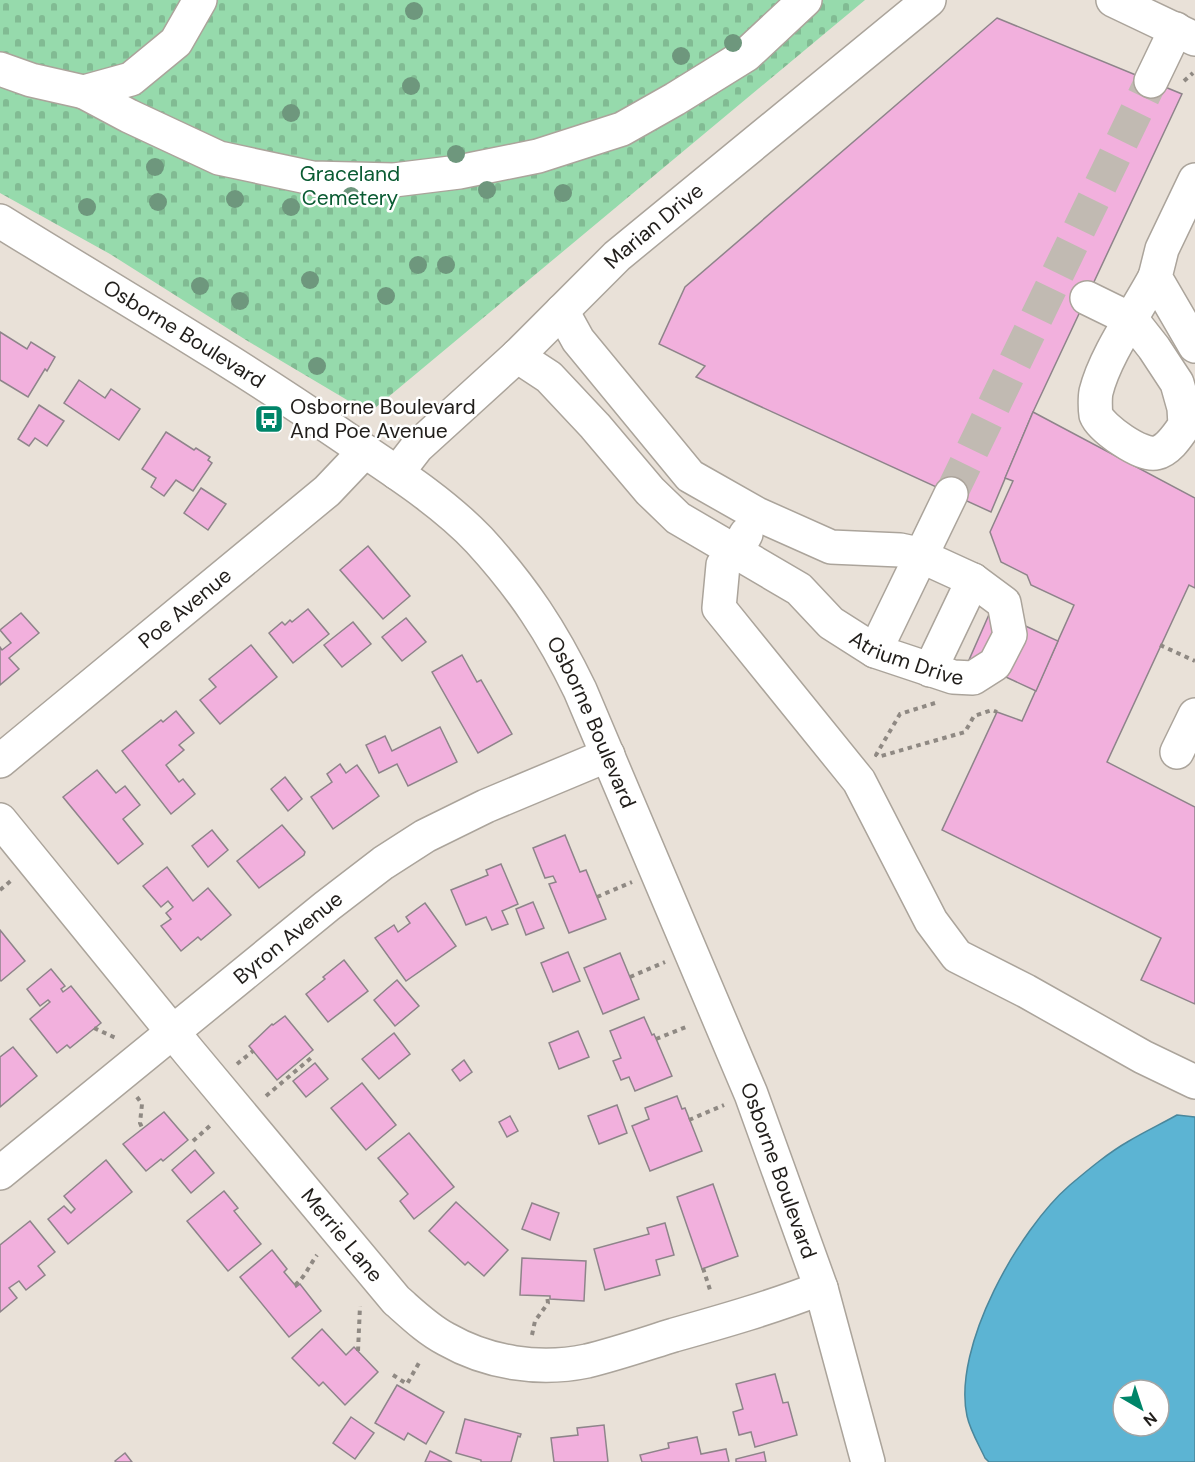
<svg xmlns="http://www.w3.org/2000/svg" width="1195" height="1462" font-family="'DM Sans',sans-serif">
<style>
.cemetery{fill:url(#cemetery-stones)}
.water{fill:#5cb4d3;stroke:#4a879c;stroke-width:1.5;fill-rule:evenodd}
.building{fill:#f2b0dd;stroke:#8e848a;stroke-width:1.5}
.lines{fill:none;stroke-linecap:round;stroke-linejoin:round}
.minor-tunnel{stroke:#c1bab2;stroke-width:33;stroke-dasharray:33 16;stroke-linecap:butt}
.minor-casing{stroke:#aba49b;stroke-width:36}
.path{stroke:#8f8983;stroke-width:4;stroke-dasharray:4.5 4.5;stroke-linecap:butt}
.minor{stroke:#fff;stroke-width:33}
.tree{fill:#6e977d}
.labels{text-anchor:middle;stroke-width:5;stroke-linejoin:round;paint-order:stroke}
.park-label{font-size:21px;fill:#095b32;stroke:#fff}
.street-label{font-size:21px;fill:#211e1b;stroke:#fff}
.poi-label{font-size:21px;fill:#211e1b;stroke:#fff;text-anchor:start}
</style>
<defs>
<pattern id="cemetery-stones" width="16" height="16" patternUnits="userSpaceOnUse" patternTransform="scale(1.5)"><rect width="16" height="16" fill="#96daac"/><path d="M2 7V4a2 2 0 0 1 4 0v3zM10 15v-3a2 2 0 0 1 4 0v3z" fill="#81bb93"/></pattern>
</defs>
<rect width="100%" height="100%" fill="#e9e1d8"/>
<path class="cemetery" d="M 0,0 L 865,0 L 369,413 L 246,340 L 110,254 L 0,193 Z"/>
<path class="water" d="M 1177,1115 L 1195,1117 L 1195,1462 L 989,1462 L 985,1458 C 979,1445 970,1430 967,1416 C 952,1347 1019,1229 1070,1185 C 1089,1169 1108,1153 1129,1141 C 1144,1132 1161,1124 1177,1115 ZM 1123,1390 L 1159,1390 L 1159,1426 L 1123,1426 Z"/>
<g class="building">
<path d="M 997,18 L 1182,94 L 1033,412 L 991,512 L 696,377 L 705,366 L 659,344 L 685,287 Z"/>
<path d="M 0,332 L 27,349 L 31,342 L 55,357 L 47,371 L 45,369 L 28,397 L 0,380 Z"/>
<path d="M 79,380 L 105,398 L 111,389 L 140,409 L 119,440 L 64,403 Z"/>
<path d="M 39,405 L 64,421 L 47,446 L 35,438 L 29,446 L 18,439 Z"/>
<path d="M 1033,412 L 1195,498 L 1195,588 L 1189,585 L 1107,762 L 1195,807 L 1195,1004 L 1141,980 L 1161,938 L 942,830 L 997,712 L 1022,721 L 1074,605 L 1031,585 L 1027,575 L 1001,562 L 990,532 L 1013,481 L 1005,478 Z"/>
<path d="M 166,432 L 194,450 L 196,448 L 210,457 L 208,460 L 212,463 L 193,491 L 176,480 L 164,496 L 151,487 L 156,478 L 142,469 Z"/>
<path d="M 201,488 L 226,504 L 208,530 L 184,513 Z"/>
<path d="M 368,546 L 410,596 L 383,619 L 340,570 Z"/>
<path d="M 308,609 L 329,634 L 293,663 L 269,633 L 282,622 L 285,625 L 290,620 L 292,622 Z"/>
<path d="M 991,610 L 1058,641 L 1036,691 L 969,660 Z"/>
<path d="M 21,613 L 39,633 L 9,658 L 19,669 L 0,685 L 0,647 L 2,650 L 11,643 L 0,630 Z"/>
<path d="M 406,618 L 426,642 L 402,661 L 382,637 Z"/>
<path d="M 353,622 L 371,644 L 342,667 L 324,645 Z"/>
<path d="M 251,645 L 277,677 L 220,724 L 200,700 L 216,687 L 209,679 Z"/>
<path d="M 462,655 L 477,682 L 481,680 L 512,734 L 478,753 L 432,672 Z"/>
<path d="M 176,711 L 194,733 L 179,745 L 184,750 L 166,765 L 179,782 L 183,779 L 195,794 L 171,814 L 122,751 L 161,720 L 163,722 Z"/>
<path d="M 440,727 L 457,762 L 408,786 L 397,764 L 379,773 L 366,745 L 385,736 L 392,751 Z"/>
<path d="M 340,764 L 346,773 L 357,765 L 379,796 L 333,829 L 311,797 L 332,782 L 327,774 Z"/>
<path d="M 97,770 L 116,793 L 125,786 L 140,805 L 123,819 L 143,844 L 118,864 L 63,797 Z"/>
<path d="M 285,777 L 302,799 L 288,811 L 271,789 Z"/>
<path d="M 282,825 L 305,852 L 304,855 L 259,888 L 237,861 Z"/>
<path d="M 212,830 L 228,850 L 208,867 L 192,846 Z"/>
<path d="M 565,835 L 580,872 L 586,870 L 606,919 L 569,933 L 549,884 L 556,882 L 553,876 L 545,878 L 533,848 Z"/>
<path d="M 501,864 L 518,904 L 502,911 L 508,924 L 492,930 L 486,917 L 466,925 L 451,890 L 488,875 L 486,870 Z"/>
<path d="M 167,867 L 193,901 L 208,888 L 231,915 L 201,940 L 198,937 L 181,951 L 161,926 L 171,919 L 166,913 L 173,907 L 168,901 L 161,907 L 143,886 Z"/>
<path d="M 533,902 L 544,928 L 526,935 L 516,909 Z"/>
<path d="M 425,903 L 456,946 L 406,981 L 375,938 L 394,925 L 398,932 L 410,923 L 406,917 Z"/>
<path d="M 0,930 L 25,961 L 1,981 L 0,980 Z"/>
<path d="M 568,952 L 580,981 L 553,992 L 541,963 Z"/>
<path d="M 620,953 L 639,999 L 603,1014 L 584,968 Z"/>
<path d="M 344,960 L 368,991 L 328,1022 L 306,994 L 325,979 L 323,977 Z"/>
<path d="M 51,969 L 65,986 L 61,989 L 63,992 L 71,986 L 101,1023 L 70,1048 L 67,1045 L 57,1053 L 30,1019 L 50,1002 L 48,1000 L 40,1006 L 27,989 Z"/>
<path d="M 397,980 L 419,1006 L 395,1026 L 374,1000 Z"/>
<path d="M 285,1016 L 313,1050 L 277,1080 L 249,1046 L 272,1024 L 273,1025 Z"/>
<path d="M 644,1017 L 652,1035 L 654,1034 L 672,1076 L 635,1091 L 629,1077 L 621,1080 L 613,1061 L 621,1058 L 610,1031 Z"/>
<path d="M 578,1031 L 589,1057 L 559,1069 L 549,1043 Z"/>
<path d="M 394,1033 L 410,1054 L 379,1079 L 362,1059 Z"/>
<path d="M 13,1047 L 37,1076 L 0,1107 L 0,1057 Z"/>
<path d="M 464,1060 L 472,1072 L 460,1081 L 452,1070 Z"/>
<path d="M 315,1063 L 328,1079 L 306,1097 L 293,1081 Z"/>
<path d="M 362,1083 L 396,1125 L 366,1150 L 331,1108 Z"/>
<path d="M 677,1096 L 682,1109 L 685,1108 L 702,1151 L 650,1171 L 632,1126 L 649,1119 L 645,1108 Z"/>
<path d="M 617,1105 L 627,1133 L 599,1144 L 588,1116 Z"/>
<path d="M 164,1112 L 188,1140 L 163,1161 L 161,1159 L 146,1171 L 123,1144 Z"/>
<path d="M 510,1116 L 518,1131 L 507,1137 L 499,1122 Z"/>
<path d="M 409,1133 L 454,1187 L 414,1219 L 400,1201 L 408,1194 L 378,1158 Z"/>
<path d="M 195,1150 L 214,1173 L 191,1193 L 172,1170 Z"/>
<path d="M 106,1160 L 132,1192 L 68,1244 L 48,1219 L 64,1206 L 71,1213 L 75,1209 L 64,1196 Z"/>
<path d="M 713,1184 L 738,1256 L 702,1269 L 677,1197 Z"/>
<path d="M 224,1191 L 238,1208 L 234,1211 L 261,1244 L 228,1271 L 187,1221 Z"/>
<path d="M 456,1202 L 508,1250 L 484,1276 L 468,1262 L 465,1265 L 429,1231 Z"/>
<path d="M 532,1203 L 559,1213 L 550,1240 L 522,1229 Z"/>
<path d="M 30,1221 L 55,1252 L 38,1266 L 45,1275 L 26,1290 L 19,1281 L 9,1288 L 17,1298 L 0,1312 L 0,1245 Z"/>
<path d="M 665,1223 L 674,1255 L 656,1260 L 660,1275 L 605,1290 L 594,1249 L 649,1234 L 647,1228 Z"/>
<path d="M 272,1250 L 287,1269 L 284,1272 L 295,1285 L 296,1287 L 300,1284 L 321,1311 L 289,1337 L 240,1277 Z"/>
<path d="M 522,1258 L 586,1261 L 584,1301 L 550,1299 L 550,1296 L 520,1295 Z"/>
<path d="M 322,1329 L 346,1355 L 354,1347 L 378,1372 L 345,1405 L 323,1382 L 319,1386 L 292,1358 Z"/>
<path d="M 775,1374 L 783,1403 L 788,1402 L 797,1435 L 755,1447 L 751,1432 L 739,1435 L 733,1412 L 743,1409 L 736,1384 Z"/>
<path d="M 397,1385 L 444,1412 L 426,1444 L 408,1433 L 404,1440 L 375,1423 Z"/>
<path d="M 351,1417 L 374,1433 L 355,1459 L 333,1443 Z"/>
<path d="M 465,1419 L 521,1434 L 520,1437 L 518,1436 L 511,1462 L 481,1462 L 481,1460 L 456,1453 Z"/>
<path d="M 604,1425 L 608,1462 L 554,1462 L 551,1438 L 578,1435 L 577,1428 Z"/>
<path d="M 697,1437 L 701,1454 L 726,1449 L 729,1462 L 642,1462 L 640,1455 L 669,1448 L 668,1443 Z"/>
<path d="M 430,1451 L 452,1462 L 425,1462 Z"/>
<path d="M 764,1452 L 766,1462 L 736,1462 L 736,1459 Z"/>
<path d="M 125,1453 L 132,1462 L 116,1462 L 115,1461 Z"/>
</g>
<g class="lines">
<path class="minor-tunnel" d="M 951,494 L 1151,81"/>
<g class="minor-casing">
<g id="minor">
<path d="M 1113,0 L 1195,39"/>
<path d="M 0,69 L 31,80 L 84,92 L 131,79 L 176,42 L 200,0"/>
<path d="M 1151,81 L 1176,29"/>
<path d="M 84,92 L 129,116 L 219,158 L 312,178 L 394,180 L 459,172 L 538,156 L 622,129 L 675,99 L 746,55 L 805,0"/>
<path d="M 1195,180 L 1162,249 L 1155,277 L 1195,346"/>
<path id="s1" d="M 0,221 C 113,291 229,358 338,433 C 386,466 439,498 479,540 C 523,588 552,632 580,690 L 751,1094 L 821,1288 L 868,1462"/>
<path d="M 1087,298 L 1132,320 L 1154,348 L 1177,383 L 1184,408 L 1185,425 C 1178,435 1169,450 1156,453 C 1142,457 1101,428 1096,415 C 1095,409 1095,397 1096,392 C 1105,355 1137,311 1155,277"/>
<path id="s2" d="M 517,356 L 549,377 L 595,426 L 650,491 L 678,518 L 799,589 L 831,623 L 875,651 L 953,677 L 973,678 L 995,664 L 1010,635 L 1004,603 L 973,580 L 914,553 L 900,550 L 831,547 L 757,514 L 690,476 L 578,340 L 562,311"/>
<path id="s3" d="M 397,473 L 417,447 L 517,356 L 617,256 L 929,0"/>
<path d="M 746,534 L 736,552 L 723,565 L 719,608 L 859,781 L 931,921 L 957,956 L 1026,991 L 1143,1057 L 1195,1082"/>
<path d="M 875,651 L 951,494"/>
<path d="M 930,670 L 973,580"/>
<path d="M 1177,752 L 1195,715"/>
<path id="s4" d="M 0,761 L 327,491 L 365,451"/>
<path id="s5" d="M 0,820 L 189,1052 L 396,1300 C 412,1314 427,1329 446,1339 C 488,1363 539,1371 587,1361 C 616,1354 645,1344 674,1335 C 724,1321 773,1307 821,1288"/>
<path id="s6" d="M 0,1173 L 327,906 L 383,863 L 425,836 L 486,806 L 608,755"/>
</g>
</g>
<g class="path">
<path d="M 1184,81 L 1193,73"/>
<path d="M 1160,645 L 1195,661"/>
<path d="M 935,703 L 900,714 L 876,755 L 881,756 L 965,732 L 974,716 L 992,710 L 997,712"/>
<path d="M 0,890 L 13,879"/>
<path d="M 597,897 L 632,882"/>
<path d="M 630,977 L 665,962"/>
<path d="M 94,1028 L 118,1039"/>
<path d="M 656,1039 L 686,1027"/>
<path d="M 237,1064 L 253,1051"/>
<path d="M 266,1096 L 311,1058"/>
<path d="M 137,1097 L 142,1104 L 140,1123 L 143,1130"/>
<path d="M 689,1120 L 724,1105"/>
<path d="M 193,1141 L 213,1123"/>
<path d="M 703,1268 L 711,1293"/>
<path d="M 295,1285 C 305,1277 309,1266 317,1255"/>
<path d="M 532,1335 L 535,1321 L 548,1303 L 547,1296"/>
<path d="M 358,1351 L 360,1306"/>
<path d="M 393,1375 L 407,1384 L 420,1361"/>
</g>
<use href="#minor" class="minor"/>
</g>
<g class="tree">
<circle cx="414" cy="11" r="9"/>
<circle cx="733" cy="43" r="9"/>
<circle cx="681" cy="56" r="9"/>
<circle cx="411" cy="86" r="9"/>
<circle cx="291" cy="113" r="9"/>
<circle cx="456" cy="154" r="9"/>
<circle cx="155" cy="167" r="9"/>
<circle cx="487" cy="190" r="9"/>
<circle cx="563" cy="193" r="9"/>
<circle cx="351" cy="196" r="9"/>
<circle cx="235" cy="199" r="9"/>
<circle cx="158" cy="202" r="9"/>
<circle cx="87" cy="207" r="9"/>
<circle cx="291" cy="207" r="9"/>
<circle cx="418" cy="265" r="9"/>
<circle cx="446" cy="265" r="9"/>
<circle cx="310" cy="280" r="9"/>
<circle cx="200" cy="286" r="9"/>
<circle cx="386" cy="296" r="9"/>
<circle cx="240" cy="301" r="9"/>
<circle cx="317" cy="366" r="9"/>
</g>
<defs>
<g id="bus-square" transform="scale(1.5)"><rect x="-9" y="-9" width="18" height="18" rx="4" fill="#008569" stroke="#fff"/><path d="M-5-6H5V4H4V6H2V4H-2V6H-4V4H-5ZM-3.5-4V0h7V-4ZM-3.5 1.2v1.5H-2V1.2ZM2 1.2v1.5H3.5V1.2Z" fill="#fff"/></g>
</defs>
<g fill-rule="evenodd">
<use href="#bus-square" x="269" y="419"/>
</g>
<g class="labels">
<g class="park-label">
<text x="350" y="181">Graceland<tspan x="350" dy="24">Cemetery</tspan></text>
</g>
<g class="street-label">
<text dy="7" stroke="none"><textPath href="#s3" startOffset="357">Marian Drive</textPath></text>
<text dy="7" stroke="none"><textPath href="#s1" startOffset="216">Osborne Boulevard</textPath></text>
<text dy="7" stroke="none"><textPath href="#s4" startOffset="240">Poe Avenue</textPath></text>
<text dy="7" stroke="none"><textPath href="#s2" startOffset="501">Atrium Drive</textPath></text>
<text dy="7" stroke="none"><textPath href="#s1" startOffset="792">Osborne Boulevard</textPath></text>
<text dy="7" stroke="none"><textPath href="#s6" startOffset="372">Byron Avenue</textPath></text>
<text dy="7" stroke="none"><textPath href="#s1" startOffset="1278">Osborne Boulevard</textPath></text>
<text dy="7" stroke="none"><textPath href="#s5" startOffset="538">Merrie Lane</textPath></text>
</g>
<g class="poi-label">
<text x="290" y="414">Osborne Boulevard<tspan x="290" dy="24">And Poe Avenue</tspan></text>
</g>
</g>
<g transform="translate(1141 1408) rotate(141)"><circle r="28" fill="#ffffff" stroke="#a6a5a4" stroke-width="1.5"/>
<path d="M0-4.5L10 22L0 15L-10 22Z" fill="#008569"/>
<text y="-9" font-size="16" font-weight="bold" text-anchor="middle" fill="#211e1b">N</text>
</g>
</svg>
